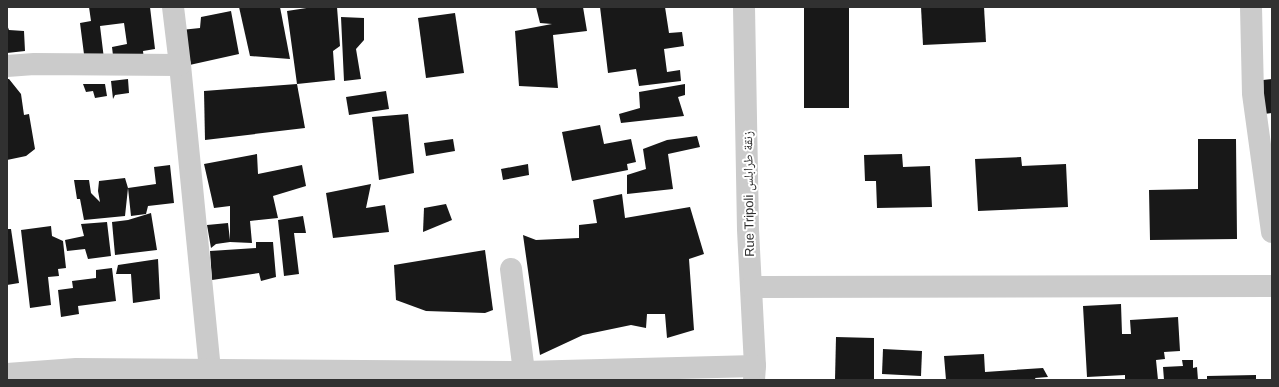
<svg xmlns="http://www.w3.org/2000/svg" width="1279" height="387" font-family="Arial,'Noto Naskh Arabic',sans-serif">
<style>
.building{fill:#181818}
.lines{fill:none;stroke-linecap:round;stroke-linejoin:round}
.minor{stroke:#cbcbcb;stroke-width:22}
.labels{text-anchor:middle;stroke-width:4;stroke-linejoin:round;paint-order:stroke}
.street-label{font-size:13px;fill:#313131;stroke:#fff}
</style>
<rect width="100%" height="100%" fill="#fff"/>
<g class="building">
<path d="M 89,7 L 150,7 L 155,49 L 143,51 L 144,60 L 114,64 L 112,47 L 127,44 L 124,23 L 100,26 L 104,59 L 85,62 L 80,23 L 91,21 Z"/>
<path d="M 239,7 L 280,7 L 290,59 L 250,56 Z"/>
<path d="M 313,7 L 337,7 L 340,46 L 333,51 L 335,80 L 297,84 L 287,11 Z"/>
<path d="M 536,7 L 583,7 L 587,31 L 553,35 L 558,88 L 519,86 L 515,31 L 552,24 L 540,23 Z"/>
<path d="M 600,7 L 665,7 L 669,33 L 682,32 L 684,46 L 664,49 L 667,72 L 680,70 L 681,81 L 639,86 L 636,69 L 608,73 Z"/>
<rect x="804" y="7" width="45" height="101"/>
<path d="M 921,7 L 984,7 L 986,42 L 923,45 Z"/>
<path d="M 231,11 L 239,54 L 185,66 L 181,30 L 200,28 L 201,17 Z"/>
<path d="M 455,13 L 464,73 L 426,78 L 418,18 Z"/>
<path d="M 341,17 L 364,18 L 364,40 L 356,49 L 361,79 L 344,81 Z"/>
<path d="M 7,25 L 9,30 L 24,31 L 25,51 L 7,53 Z"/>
<path d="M 7,79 L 9,79 L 21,94 L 24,115 L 29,114 L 35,149 L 26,156 L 7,160 Z"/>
<path d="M 128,79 L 129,93 L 115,95 L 113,99 L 111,81 Z"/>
<path d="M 1272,79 L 1272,113 L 1264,114 L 1263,80 Z"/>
<path d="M 83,84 L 105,84 L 107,96 L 95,98 L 93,91 L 86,92 Z"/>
<path d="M 297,84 L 305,128 L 205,140 L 204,91 Z"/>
<path d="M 685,84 L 685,95 L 678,97 L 684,116 L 621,123 L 619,114 L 640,108 L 639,92 Z"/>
<path d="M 386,91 L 389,109 L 349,115 L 346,97 Z"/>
<path d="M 408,114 L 414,173 L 379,180 L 372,117 Z"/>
<path d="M 600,125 L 604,144 L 631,139 L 636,162 L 627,164 L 628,170 L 572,181 L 562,132 Z"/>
<path d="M 697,136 L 700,147 L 668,154 L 673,189 L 627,194 L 627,175 L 646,169 L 643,149 L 667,140 Z"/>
<path d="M 453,139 L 455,151 L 426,156 L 424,143 Z"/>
<path d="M 1198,139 L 1236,139 L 1237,239 L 1150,240 L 1149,190 L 1198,189 Z"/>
<path d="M 257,154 L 258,174 L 302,165 L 306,186 L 273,196 L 278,218 L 250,221 L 252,243 L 230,242 L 216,244 L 211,248 L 207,225 L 228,223 L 230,240 L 230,206 L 214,208 L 204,164 Z"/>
<path d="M 902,154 L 903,167 L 930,166 L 932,207 L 877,208 L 876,181 L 865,181 L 864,155 Z"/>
<path d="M 1021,157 L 1022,166 L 1066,164 L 1068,207 L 978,211 L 975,159 Z"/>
<path d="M 528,164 L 529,175 L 503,180 L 501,169 Z"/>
<path d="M 170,165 L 174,203 L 148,206 L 146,214 L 131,216 L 128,188 L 156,184 L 154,167 Z"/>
<path d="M 125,178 L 128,188 L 125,216 L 84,220 L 80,199 L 77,199 L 74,180 L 89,180 L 91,193 L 100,202 L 98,191 L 99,181 Z"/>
<path d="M 371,184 L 366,208 L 385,205 L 389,232 L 333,238 L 326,193 Z"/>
<path d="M 622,194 L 625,218 L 690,207 L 704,254 L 689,259 L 694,330 L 667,338 L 665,314 L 647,314 L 646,328 L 631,325 L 583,335 L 540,355 L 523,235 L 536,240 L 579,238 L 579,225 L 597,223 L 593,200 Z"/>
<path d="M 446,204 L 452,220 L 423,232 L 424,208 Z"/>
<path d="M 151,213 L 157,250 L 115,255 L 112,222 L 128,220 Z"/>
<path d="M 303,216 L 306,233 L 294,233 L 299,274 L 284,276 L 278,220 Z"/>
<path d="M 107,222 L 111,256 L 88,259 L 85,249 L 67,251 L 65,240 L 84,236 L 81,224 Z"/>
<path d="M 51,226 L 52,236 L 63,241 L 66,268 L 58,269 L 59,276 L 48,277 L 51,305 L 30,308 L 21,230 Z"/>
<path d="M 7,229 L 11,229 L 19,283 L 7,285 Z"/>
<path d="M 256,242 L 273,242 L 276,277 L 261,281 L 259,273 L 212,280 L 210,251 L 256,248 Z"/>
<path d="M 485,250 L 493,310 L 485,313 L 426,311 L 396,300 L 394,265 Z"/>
<path d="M 158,259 L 160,299 L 133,303 L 131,274 L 116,274 L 118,265 Z"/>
<path d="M 112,268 L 116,301 L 78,306 L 79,314 L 61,317 L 58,290 L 73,288 L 72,281 L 96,278 L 96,270 Z"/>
<path d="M 1121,304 L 1122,334 L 1131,334 L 1130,320 L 1178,317 L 1180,351 L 1164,352 L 1165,359 L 1156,360 L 1158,380 L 1125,380 L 1125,375 L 1087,377 L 1083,306 Z"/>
<path d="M 836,337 L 874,338 L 874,380 L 835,380 Z"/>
<path d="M 883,349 L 922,351 L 921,376 L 882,374 Z"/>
<path d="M 984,354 L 985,372 L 1043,368 L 1048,377 L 1035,378 L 1036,380 L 946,380 L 944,356 Z"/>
<path d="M 1182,360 L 1193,360 L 1193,368 L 1197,367 L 1198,380 L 1164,380 L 1163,367 L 1183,366 Z"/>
<path d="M 1256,375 L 1256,380 L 1207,380 L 1207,376 Z"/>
</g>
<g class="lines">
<g class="minor">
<path d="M 173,7 L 180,65 L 210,370"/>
<path d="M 744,7 L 748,230 L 755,366 L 754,380"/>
<path d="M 1251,7 L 1253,94 L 1272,232"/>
<path d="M 7,66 L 34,64 L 180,65"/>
<path d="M 511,269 L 524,372"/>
<path d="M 751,287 L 1272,286"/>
<path d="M 7,374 L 76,369 L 524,372 L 755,366"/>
</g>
</g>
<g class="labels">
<g class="street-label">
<text transform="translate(748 194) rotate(-91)" y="5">Rue Tripoli زنقة طرابلس</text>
</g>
</g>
<rect width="1279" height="387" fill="none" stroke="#313131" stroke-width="16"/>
</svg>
